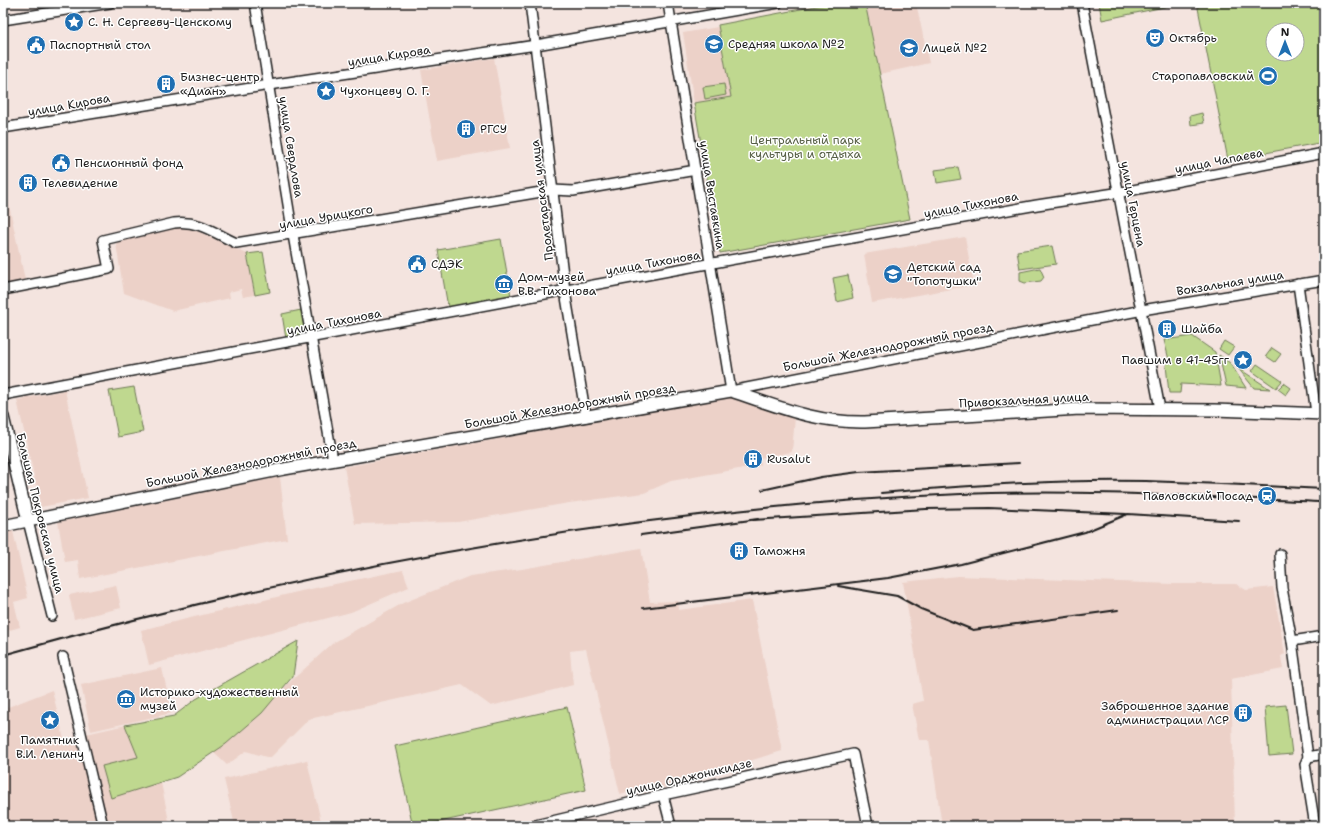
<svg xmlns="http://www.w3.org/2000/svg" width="1327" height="829" font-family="'Shantell Sans',sans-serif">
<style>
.built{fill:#ecd1c8}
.green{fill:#bfd88f;stroke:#6e7a56;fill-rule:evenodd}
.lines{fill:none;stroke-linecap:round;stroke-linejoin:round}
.minor-casing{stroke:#1c1c1c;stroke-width:12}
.major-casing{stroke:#1c1c1c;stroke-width:14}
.minor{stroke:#fff;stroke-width:9}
.major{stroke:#fff;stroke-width:11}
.rail{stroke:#1c1c1c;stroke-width:2}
.labels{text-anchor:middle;stroke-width:3;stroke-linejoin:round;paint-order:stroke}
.poi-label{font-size:12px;fill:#1c1c1c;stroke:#fff;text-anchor:start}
.street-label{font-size:12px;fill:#1c1c1c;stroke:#fff}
.park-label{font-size:12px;fill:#555e44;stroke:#fff}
</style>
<rect width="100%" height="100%" fill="#f4e4df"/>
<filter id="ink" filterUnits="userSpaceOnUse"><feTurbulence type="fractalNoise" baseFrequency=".025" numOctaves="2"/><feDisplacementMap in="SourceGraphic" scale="8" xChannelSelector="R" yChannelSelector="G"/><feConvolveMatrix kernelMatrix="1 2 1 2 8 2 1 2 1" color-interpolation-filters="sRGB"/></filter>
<g filter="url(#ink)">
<g class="built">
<path d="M 865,3 L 916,3 L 929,63 L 880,74 Z"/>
<path d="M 718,27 L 731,97 L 694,103 L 683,33 Z"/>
<path d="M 494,58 L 510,148 L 437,161 L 421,70 Z"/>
<path d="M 3,177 L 25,280 L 3,285 Z"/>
<path d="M 184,225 L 247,254 L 255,295 L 243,297 L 241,289 L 229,292 L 230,298 L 173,311 L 124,293 L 116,244 L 118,241 Z"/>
<path d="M 965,237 L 974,285 L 872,303 L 864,254 Z"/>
<path d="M 65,390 L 88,498 L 41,507 L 17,400 Z"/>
<path d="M 735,396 L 795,417 L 792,452 L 760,458 L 761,465 L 671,481 L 644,493 L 569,503 L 458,522 L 355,524 L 344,467 Z"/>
<path d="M 280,477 L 287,539 L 80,579 L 78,560 L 65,562 L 58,522 Z"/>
<path d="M 12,527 L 28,598 L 14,602 L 20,627 L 3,632 L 3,528 Z"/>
<path d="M 641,548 L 650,602 L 678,601 L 679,610 L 752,600 L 782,751 L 653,790 L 641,793 L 639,789 L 620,794 L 586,649 L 570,651 L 573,685 L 491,706 L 462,685 L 309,719 L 270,758 L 246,751 L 227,765 L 213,752 L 333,643 L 403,603 L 470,576 L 522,569 Z"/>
<path d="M 403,570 L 409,587 L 351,612 L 149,665 L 141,630 L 301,591 Z"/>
<path d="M 958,576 L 1173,584 L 1236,584 L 1246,590 L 1273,587 L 1285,654 L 1281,656 L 1283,669 L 1231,679 L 1235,826 L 942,826 L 929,740 L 919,740 L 912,704 L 923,701 L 903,582 Z"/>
<path d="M 116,585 L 121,608 L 74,619 L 69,595 Z"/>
<path d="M 162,668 L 172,713 L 91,731 L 81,685 Z"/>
<path d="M 52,690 L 64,739 L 148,720 L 170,826 L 3,826 L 3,812 L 7,811 L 3,796 L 3,709 Z"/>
<path d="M 307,760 L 322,826 L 235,826 L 224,779 Z"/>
</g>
<g class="green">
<path d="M 832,3 L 865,3 L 910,219 L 720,253 L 694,103 L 731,97 L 718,25 Z"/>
<path d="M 1099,3 L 1169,3 L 1169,6 L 1102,20 Z"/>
<path d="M 1197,3 L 1324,3 L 1324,142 L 1228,160 ZM 1273,30 L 1297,30 L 1297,54 L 1273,54 Z"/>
<path d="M 724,84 L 726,95 L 705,99 L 703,87 Z"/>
<path d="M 1202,113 L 1204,123 L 1191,125 L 1190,116 Z"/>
<path d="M 958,167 L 961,179 L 937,183 L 935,170 Z"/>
<path d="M 501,239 L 511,296 L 448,307 L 438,250 Z"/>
<path d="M 1052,246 L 1056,264 L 1020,269 L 1017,251 Z"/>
<path d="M 263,252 L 270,292 L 255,295 L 247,254 Z"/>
<path d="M 1040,268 L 1044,277 L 1041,281 L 1025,283 L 1020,281 L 1020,272 Z"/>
<path d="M 848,275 L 853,298 L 837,302 L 833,278 Z"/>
<path d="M 301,310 L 306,335 L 286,339 L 282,314 Z"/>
<path d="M 1192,336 L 1215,352 L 1221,386 L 1181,384 L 1180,393 L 1169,393 L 1166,365 L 1169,360 L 1164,340 Z"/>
<path d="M 1224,341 L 1234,347 L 1228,355 L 1219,349 Z"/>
<path d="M 1272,348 L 1281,354 L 1275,362 L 1266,356 Z"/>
<path d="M 1219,355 L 1230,363 L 1246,388 L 1226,386 Z"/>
<path d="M 1257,364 L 1282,381 L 1276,388 L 1252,371 Z"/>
<path d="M 1238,368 L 1270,389 L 1254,388 Z"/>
<path d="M 1284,383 L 1291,388 L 1286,395 L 1278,389 Z"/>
<path d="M 134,387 L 143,432 L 118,437 L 109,391 Z"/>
<path d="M 298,641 L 293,676 L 262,713 L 226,744 L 177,777 L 111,798 L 102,766 L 138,757 L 125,725 L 174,716 L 196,699 Z"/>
<path d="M 1286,705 L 1292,754 L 1269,756 L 1265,707 Z"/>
<path d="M 567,707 L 586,790 L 421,826 L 413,826 L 395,746 Z"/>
</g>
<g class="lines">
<g class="minor-casing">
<g id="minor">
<path d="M 255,3 L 293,235 L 333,460"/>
<path d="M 530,3 L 565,291 L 586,417"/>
<path d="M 668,3 L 731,391 L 1148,309 L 1324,280"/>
<path d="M 1082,3 L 1160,409"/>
<path d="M 3,20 L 110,3"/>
<path d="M 3,128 L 282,83 L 536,45 L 778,3"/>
<path d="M 1298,284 L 1316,413"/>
<path d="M 3,290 L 109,269 L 103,240 L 174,223 C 200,220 214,233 236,243 L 553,190 L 573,191 L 696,170"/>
<path d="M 3,395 L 674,270 L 1037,205 L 1128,191 L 1324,153"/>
<path d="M 28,521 L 52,616"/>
<path d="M 1280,554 L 1282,588 L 1292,641 L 1308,757 L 1305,764 L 1315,826"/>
<path d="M 1292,641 L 1324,636"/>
<path d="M 63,657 L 103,826"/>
<path d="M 1308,757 L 1324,754"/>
<path d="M 663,795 L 671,826"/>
<path d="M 531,826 L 663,795 L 853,754 L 868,826"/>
</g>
</g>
<g class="major-casing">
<g id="major">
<path d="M 3,417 L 28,521"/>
<path d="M 3,526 L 284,469 L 731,391 C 777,406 815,423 865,422 L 1080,409 L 1214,410 L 1324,414"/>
</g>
</g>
<use href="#minor" class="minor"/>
<use href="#major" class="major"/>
<g class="rail">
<path d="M 762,490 L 821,477 L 859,472 L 1019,463"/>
<path d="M 881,493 C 969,485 1057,479 1146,481 C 1205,483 1265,486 1324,489"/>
<path d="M 753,520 L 926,509 L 989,508 L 1126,514"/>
<path d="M 641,535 L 758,519"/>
<path d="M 838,586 L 897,596 L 921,609 L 973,630 L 1118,610"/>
<path d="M 643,608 L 888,578 L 961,564 L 1085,532 L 1128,514 L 1239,521"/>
<path d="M 3,655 C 315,567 637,508 961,494 C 1082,489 1204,497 1324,502"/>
</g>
</g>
</g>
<defs>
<g id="sight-disc" transform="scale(1)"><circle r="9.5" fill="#1f6fb2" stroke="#fff"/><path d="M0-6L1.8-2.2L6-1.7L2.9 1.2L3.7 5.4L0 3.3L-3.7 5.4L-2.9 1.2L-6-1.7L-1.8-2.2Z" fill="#fff"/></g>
<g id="theatre-disc" transform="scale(1)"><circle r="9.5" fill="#1f6fb2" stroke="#fff"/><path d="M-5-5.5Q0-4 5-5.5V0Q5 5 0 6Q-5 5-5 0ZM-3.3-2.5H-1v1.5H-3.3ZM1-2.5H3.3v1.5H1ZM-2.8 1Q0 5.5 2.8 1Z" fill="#fff"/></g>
<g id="school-disc" transform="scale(1)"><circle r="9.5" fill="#1f6fb2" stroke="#fff"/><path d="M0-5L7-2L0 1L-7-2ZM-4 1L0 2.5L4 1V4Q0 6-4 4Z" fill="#fff"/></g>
<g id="civic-disc" transform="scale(1)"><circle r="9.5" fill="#1f6fb2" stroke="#fff"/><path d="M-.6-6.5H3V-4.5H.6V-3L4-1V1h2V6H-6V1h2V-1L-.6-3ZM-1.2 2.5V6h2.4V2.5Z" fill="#fff"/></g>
<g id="stadium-disc" transform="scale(1)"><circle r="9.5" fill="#1f6fb2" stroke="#fff"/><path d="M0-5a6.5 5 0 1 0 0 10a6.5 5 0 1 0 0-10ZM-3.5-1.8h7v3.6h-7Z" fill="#fff"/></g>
<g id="building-disc" transform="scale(1)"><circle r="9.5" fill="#1f6fb2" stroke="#fff"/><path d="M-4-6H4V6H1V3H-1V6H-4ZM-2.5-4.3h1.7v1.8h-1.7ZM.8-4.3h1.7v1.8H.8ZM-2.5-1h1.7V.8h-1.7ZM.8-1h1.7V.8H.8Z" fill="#fff"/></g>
<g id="museum-disc" transform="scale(1)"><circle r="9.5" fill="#1f6fb2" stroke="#fff"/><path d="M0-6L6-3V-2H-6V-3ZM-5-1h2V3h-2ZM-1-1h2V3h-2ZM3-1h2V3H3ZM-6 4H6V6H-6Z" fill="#fff"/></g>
<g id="station-disc" transform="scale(1)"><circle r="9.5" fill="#1f6fb2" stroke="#fff"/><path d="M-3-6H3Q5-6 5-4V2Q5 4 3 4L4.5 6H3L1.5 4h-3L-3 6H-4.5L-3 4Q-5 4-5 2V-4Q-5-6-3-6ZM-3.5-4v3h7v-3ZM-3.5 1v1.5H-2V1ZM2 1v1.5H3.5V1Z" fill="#fff"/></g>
</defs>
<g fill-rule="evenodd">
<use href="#sight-disc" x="74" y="22"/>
<use href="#theatre-disc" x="1155" y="38"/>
<use href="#school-disc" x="714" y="44"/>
<use href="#civic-disc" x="36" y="45"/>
<use href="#school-disc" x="909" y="48"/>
<use href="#stadium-disc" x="1268" y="76"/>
<use href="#building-disc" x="166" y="84"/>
<use href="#sight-disc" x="326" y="91"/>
<use href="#building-disc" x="466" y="129"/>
<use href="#civic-disc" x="61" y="163"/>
<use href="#building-disc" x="28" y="183"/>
<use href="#civic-disc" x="417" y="264"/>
<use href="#school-disc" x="893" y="274"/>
<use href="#museum-disc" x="504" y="284"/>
<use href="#building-disc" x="1167" y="329"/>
<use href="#sight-disc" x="1243" y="360"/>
<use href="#building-disc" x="753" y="459"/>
<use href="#station-disc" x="1267" y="496"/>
<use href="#building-disc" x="739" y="551"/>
<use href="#museum-disc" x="126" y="699"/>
<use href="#building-disc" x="1243" y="713"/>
<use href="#sight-disc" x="50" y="720"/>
</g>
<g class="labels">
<g class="poi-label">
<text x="88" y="26">С. Н. Сергееву-Ценскому</text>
<text x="1169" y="42">Октябрь</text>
<text x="728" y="48">Средняя школа №2</text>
<text x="50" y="49">Паспортный стол</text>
<text x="923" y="52">Лицей №2</text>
<text x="1254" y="80" text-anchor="end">Старопавловский</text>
<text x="180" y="81">Бизнес-центр<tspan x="180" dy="14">«Диан»</tspan></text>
<text x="340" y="95">Чухонцеву О. Г.</text>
<text x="480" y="133">РГСУ</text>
<text x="75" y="167">Пенсионный фонд</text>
<text x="42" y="187">Телевидение</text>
<text x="431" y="268">СДЭК</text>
<text x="907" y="271">Детский сад<tspan x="907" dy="14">"Топотушки"</tspan></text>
<text x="518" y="281">Дом-музей<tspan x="518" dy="14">В.В. Тихонова</tspan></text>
<text x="1181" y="333">Шайба</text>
<text x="1229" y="364" text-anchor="end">Павшим в 41-45гг</text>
<text x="767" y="463">Rusalut</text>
<text x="1253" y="500" text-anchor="end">Павловский Посад</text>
<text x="753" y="555">Таможня</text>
<text x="140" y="696">Историко-художественный<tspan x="140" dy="14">музей</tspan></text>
<text x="1229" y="710" text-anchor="end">Заброшенное здание<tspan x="1229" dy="14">администрации ЛСР</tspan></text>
<text x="50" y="744" text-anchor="middle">Памятник<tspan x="50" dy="14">В.И. Ленину</tspan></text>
</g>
<g class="street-label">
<text transform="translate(389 56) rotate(-9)" y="4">улица Кирова</text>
<text transform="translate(69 105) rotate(-10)" y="4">улица Кирова</text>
<text transform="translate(291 147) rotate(81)" y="4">улица Свердлова</text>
<text transform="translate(1219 161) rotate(-11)" y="4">улица Чапаева</text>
<text transform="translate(712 195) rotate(81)" y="4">улица Выставкина</text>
<text transform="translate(542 200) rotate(-97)" y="4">Пролетарская улица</text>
<text transform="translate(1133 204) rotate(79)" y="4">улица Герцена</text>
<text transform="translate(971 205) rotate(-11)" y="4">улица Тихонова</text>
<text transform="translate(326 217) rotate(-10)" y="4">улица Урицкого</text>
<text transform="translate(653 263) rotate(-10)" y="4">улица Тихонова</text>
<text transform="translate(1230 283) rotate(-9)" y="4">Вокзальная улица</text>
<text transform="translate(334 322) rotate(-11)" y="4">улица Тихонова</text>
<text transform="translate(888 347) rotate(-11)" y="4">Большой Железнодорожный проезд</text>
<text transform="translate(1024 400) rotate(-3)" y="4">Привокзальная улица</text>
<text transform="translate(570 406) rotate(-10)" y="4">Большой Железнодорожный проезд</text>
<text transform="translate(251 463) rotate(-11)" y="4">Большой Железнодорожный проезд</text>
<text transform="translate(40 513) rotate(76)" y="4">Большая Покровская улица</text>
<text transform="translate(689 777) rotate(-13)" y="4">улица Орджоникидзе</text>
</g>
<g class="park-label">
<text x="805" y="144">Центральный парк<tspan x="805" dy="14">культуры и отдыха</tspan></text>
</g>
</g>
<rect width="1327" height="829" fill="none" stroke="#fff" stroke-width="16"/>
<rect x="8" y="8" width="1311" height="813" fill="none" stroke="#1c1c1c" stroke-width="1.5" filter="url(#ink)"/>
<g transform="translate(1285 42)"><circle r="19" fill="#ffffff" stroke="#a4a4a4"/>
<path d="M0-3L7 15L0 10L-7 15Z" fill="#1f6fb2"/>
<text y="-6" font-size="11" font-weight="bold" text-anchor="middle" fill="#1c1c1c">N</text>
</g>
</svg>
